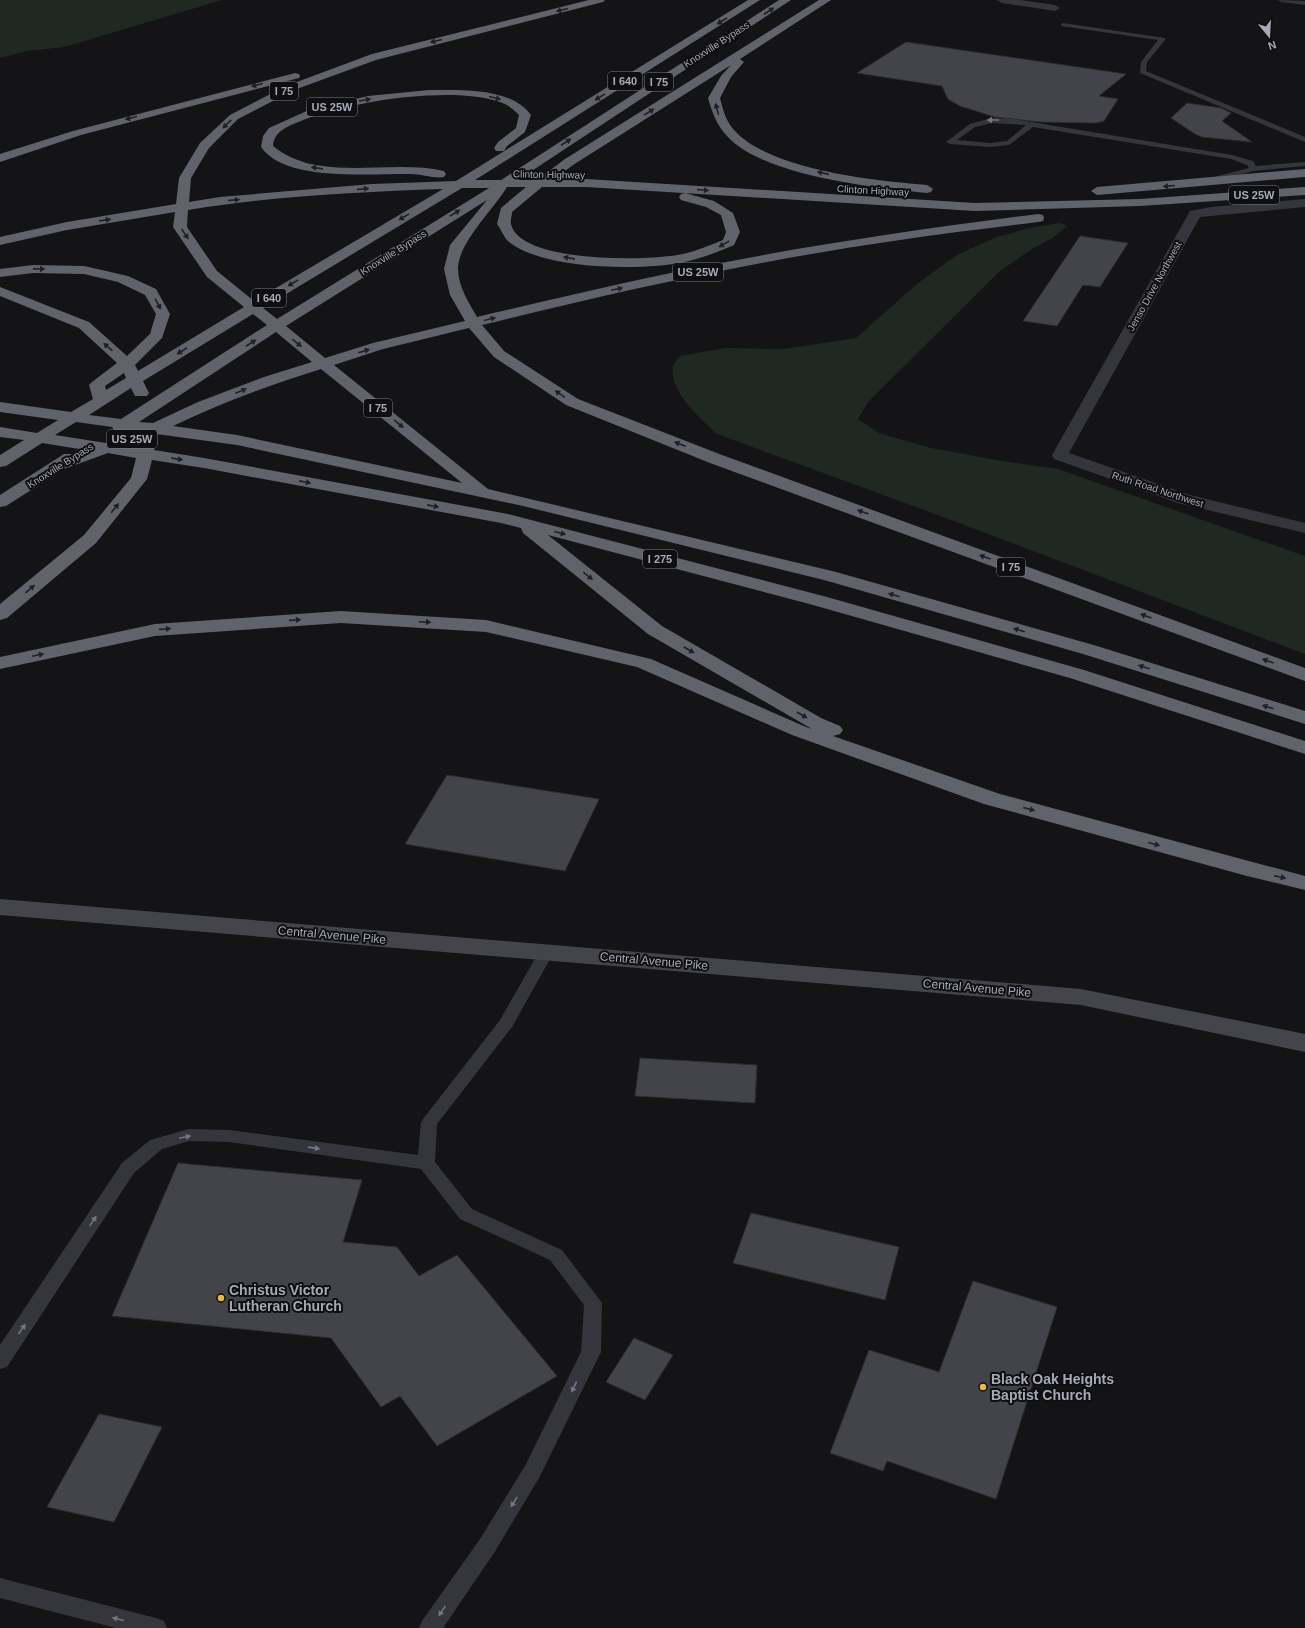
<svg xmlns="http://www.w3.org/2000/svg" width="1305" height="1628" font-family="Helvetica,sans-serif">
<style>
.green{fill:#202822}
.building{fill:#434449;stroke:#2e2e32}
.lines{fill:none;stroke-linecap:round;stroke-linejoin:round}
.lane{fill:#35363b;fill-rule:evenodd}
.street{fill:#35363b;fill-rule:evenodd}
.secondary{fill:#43454b;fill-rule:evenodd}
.highway{fill:#61636b;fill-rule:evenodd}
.oneway{fill:#1f2023}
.oneway2{fill:#73767f}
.poi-dot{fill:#ebbb37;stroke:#0f0f11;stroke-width:1.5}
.labels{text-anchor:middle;stroke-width:4;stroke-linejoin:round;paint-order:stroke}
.far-street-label{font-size:10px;fill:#a6aab6;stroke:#0f0f11}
.shield{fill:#0f0f11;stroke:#797c84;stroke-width:1}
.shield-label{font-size:11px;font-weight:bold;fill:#a6aab6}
.street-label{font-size:12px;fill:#a6aab6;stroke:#0f0f11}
.near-poi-label{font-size:14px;font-weight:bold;fill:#a6aab6;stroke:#0f0f11;text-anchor:start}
</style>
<rect width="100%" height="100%" fill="#141416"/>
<g class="green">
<path d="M 0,0 L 222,0 L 64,47 L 26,51 L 0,58 Z"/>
<path d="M 1060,223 L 1067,226 L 1053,238 L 1032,249 L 1000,271 L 868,402 L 858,419 L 879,433 L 931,448 L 1002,461 L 1058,469 L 1305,556 L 1305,654 L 954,521 L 717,434 C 701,419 668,391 673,366 C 674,363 678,359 680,356 L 725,348 L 784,349 L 856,338 L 918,283 L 957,255 L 994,238 L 1029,228 Z"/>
</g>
<g class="building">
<path d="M 906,42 L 1126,74 L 1099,96 L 1118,99 L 1104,121 L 1096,123 L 1041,122 L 995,117 L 960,106 L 948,99 L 942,86 L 857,73 Z"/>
<path d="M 1187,103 L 1221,108 L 1231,113 L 1222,121 L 1252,142 L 1202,137 L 1195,134 L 1171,118 Z"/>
<path d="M 1080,236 L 1128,243 L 1100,287 L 1083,285 L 1057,326 L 1023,321 Z"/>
<path d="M 447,775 L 599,799 L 565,871 L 405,844 Z"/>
<path d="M 640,1058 L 757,1065 L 755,1103 L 635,1096 Z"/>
<path d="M 178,1163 L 362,1180 L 343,1242 L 397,1247 L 419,1276 L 457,1255 L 557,1376 L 437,1446 L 400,1396 L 381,1407 L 331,1338 L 112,1316 Z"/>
<path d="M 751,1213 L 899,1247 L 885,1300 L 733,1263 Z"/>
<path d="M 973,1281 L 1057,1307 L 996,1499 L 887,1461 L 883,1471 L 830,1453 L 869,1350 L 939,1372 Z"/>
<path d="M 634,1338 L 673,1355 L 645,1400 L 606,1382 Z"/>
<path d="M 99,1414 L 162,1427 L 114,1522 L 47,1507 Z"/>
</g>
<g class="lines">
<g class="lane">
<path d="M 1278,0 L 1305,1 L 1305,5 L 1281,2 Z"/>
<path d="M 1063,23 L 1165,38 L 1165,40 L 1147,62 L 1146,71 L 1305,137 L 1305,142 L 1140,73 L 1141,62 L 1158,40 L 1061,26 L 1061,24 Z"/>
<path d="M 992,118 L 1013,119 L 1232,155 L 1253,161 L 1256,166 L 1305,162 L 1305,166 L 1253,171 L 1217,181 L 1214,181 L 1214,177 L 1249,168 L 1247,165 L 1231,159 L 1033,127 L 1009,145 L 990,147 L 950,144 L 946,142 L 970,124 ZM 992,123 L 1026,125 L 1007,141 L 990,143 L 957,140 L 975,127 Z"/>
<path d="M 546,947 L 551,948 L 554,952 L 512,1027 L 437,1124 L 435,1162 L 472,1209 L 562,1250 L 602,1303 L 601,1352 L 539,1478 L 494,1553 L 443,1628 L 419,1628 L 422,1621 L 480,1539 L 525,1466 L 581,1352 L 584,1305 L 550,1260 L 460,1219 L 421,1169 L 229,1142 L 189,1141 L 162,1149 L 134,1173 L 7,1367 L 0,1369 L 0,1345 L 122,1163 L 150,1140 L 189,1129 L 229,1130 L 418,1155 L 421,1123 L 423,1119 L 500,1020 L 541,948 Z"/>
<path d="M 0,1578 L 156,1618 L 164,1621 L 167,1628 L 116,1628 L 0,1598 Z"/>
</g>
<g class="street">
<path d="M 997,0 L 1021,0 L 1055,5 L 1060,8 L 1055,11 L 1002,3 Z"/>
<path d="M 1305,199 L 1305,207 L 1200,217 L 1069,453 L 1190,495 L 1305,523 L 1305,533 L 1178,503 L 1054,459 L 1052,455 L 1190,211 L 1211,207 Z"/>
</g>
<path class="secondary" d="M 0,899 L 1081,989 L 1305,1034 L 1305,1052 L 1081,1005 L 0,915 Z"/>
<g class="highway">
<path d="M 589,0 L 605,0 L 603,2 L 376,60 L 294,90 L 238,119 L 209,148 L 191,178 L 189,202 L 220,197 L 372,184 L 456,181 L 748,0 L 760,0 L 475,180 L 501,180 L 779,0 L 791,0 L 518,180 L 537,180 L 565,159 L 819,0 L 831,0 L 740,59 L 744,62 L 731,77 L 720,98 C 723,110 726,122 735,131 C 771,170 876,181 927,185 L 933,189 L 931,192 L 927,193 C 875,188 763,176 727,136 C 717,126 712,112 708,98 L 721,76 L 731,65 L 573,165 L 553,180 L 586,179 L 975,203 L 1140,199 L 1305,187 L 1305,195 L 1140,206 L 975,211 L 586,187 L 542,187 L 512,212 C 512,216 510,221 511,224 C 520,264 652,261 683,254 C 697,251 710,245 723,240 L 726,232 L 721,215 L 706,207 L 681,200 L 679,197 L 681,194 L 685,193 L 714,201 L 733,213 L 740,232 L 734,245 C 718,252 702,258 685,262 C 642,271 544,270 509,242 C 504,238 501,229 497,224 L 501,208 L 526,187 L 507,187 C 493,210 458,243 458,269 C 458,286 469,303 477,317 C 563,297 649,276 737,260 C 837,241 937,227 1038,214 L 1043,215 L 1044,218 L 1043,221 L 1038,222 C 992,228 946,233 900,240 C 759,260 620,291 482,325 L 504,351 L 578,399 L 722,455 L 1305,668 L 1305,681 L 710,463 L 566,405 L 494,357 L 469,328 L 383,349 L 334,365 L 488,489 L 836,572 L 1097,646 L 1305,711 L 1305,724 L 1083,654 L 824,580 L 523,506 L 237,445 L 127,430 L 120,432 L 114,430 L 112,427 L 76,422 L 55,435 L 138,448 L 142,437 L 148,435 L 154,437 L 156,440 L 154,450 L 204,458 L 508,514 L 827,597 L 1084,670 L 1305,741 L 1305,754 L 1070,678 L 813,605 L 548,535 L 662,626 L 821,718 L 840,726 L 843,730 L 840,734 L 833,736 L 1000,794 L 1305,876 L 1305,890 L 1247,876 L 984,804 L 792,735 L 637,667 L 486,632 L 341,623 L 155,636 L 0,669 L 0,657 L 155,624 L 341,611 L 486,620 L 651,659 L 806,727 L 812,729 L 648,634 L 523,533 L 521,528 L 501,523 L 204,468 L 152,460 L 147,479 L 96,543 L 7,618 L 0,620 L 0,604 L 84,535 L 131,478 L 136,458 L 108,453 L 64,469 L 6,506 L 0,507 L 0,495 L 64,454 L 74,454 L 86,450 L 42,443 L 6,466 L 0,467 L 0,455 L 24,440 L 0,437 L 0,427 L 37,433 L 58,420 L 0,412 L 0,402 L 71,412 L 93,399 L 89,385 L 92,382 L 117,363 L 79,328 L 0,296 L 0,287 L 89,322 L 127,356 L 150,334 L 156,314 L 145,295 L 118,282 L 84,274 L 33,273 L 0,277 L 0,269 L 33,265 L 84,266 L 128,276 L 156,289 L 170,314 L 162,338 L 135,365 L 138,371 L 244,307 L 207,277 L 173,227 L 175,212 L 67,230 L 0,245 L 0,237 L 67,222 L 176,204 L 179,178 L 200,143 L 230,115 L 286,86 L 372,54 ZM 462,188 L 489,188 L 277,319 L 263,308 ZM 443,189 L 254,301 L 217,271 L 187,227 L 188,210 C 272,196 358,192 443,189 ZM 487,200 L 450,245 L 444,269 L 450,295 L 465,321 L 373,343 L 325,358 L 286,326 ZM 253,314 L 267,325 L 121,419 L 89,415 L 131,388 L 135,396 L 147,396 L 149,393 L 143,381 ZM 276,332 L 312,362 L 264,377 L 198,402 L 153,423 L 139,422 ZM 321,369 L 462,483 L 237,435 L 173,426 C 221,403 270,385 321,369 ZM 124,373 L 126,378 L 106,390 L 105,386 Z"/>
<path d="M 295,73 L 299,74 L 300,76 L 299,78 L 81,135 L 0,162 L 0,154 L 73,131 Z"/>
<path d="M 429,90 C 460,90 511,87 531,115 L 525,132 L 507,146 L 504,151 L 496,151 L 494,148 L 498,142 L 516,128 L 519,115 C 515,111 511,107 505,104 C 459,84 352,101 306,119 C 292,125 274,129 273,146 C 319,184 390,158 444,171 L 446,174 L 444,177 C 435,179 421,174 411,174 C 372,173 286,183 261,147 L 263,136 L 269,128 L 309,110 L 368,96 Z"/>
<path d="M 1305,169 L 1305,177 L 1097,195 L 1091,191 L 1097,187 Z"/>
</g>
</g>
<defs><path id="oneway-solid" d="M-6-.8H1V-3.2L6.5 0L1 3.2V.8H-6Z"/></defs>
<g class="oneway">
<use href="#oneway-solid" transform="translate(562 10) rotate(166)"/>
<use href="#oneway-solid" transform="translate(769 11) rotate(-33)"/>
<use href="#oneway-solid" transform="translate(722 21) rotate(148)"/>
<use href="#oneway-solid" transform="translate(436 41) rotate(166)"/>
<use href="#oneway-solid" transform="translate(257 85) rotate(166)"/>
<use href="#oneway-solid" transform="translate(600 97) rotate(148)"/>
<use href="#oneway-solid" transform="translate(495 98) rotate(14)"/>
<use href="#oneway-solid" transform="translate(365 100) rotate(-10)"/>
<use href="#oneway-solid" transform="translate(717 109) rotate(-105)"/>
<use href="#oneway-solid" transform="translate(649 112) rotate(-32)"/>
<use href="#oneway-solid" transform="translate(131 118) rotate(165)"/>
<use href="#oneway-solid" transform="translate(227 124) rotate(136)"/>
<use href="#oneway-solid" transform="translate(566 142) rotate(-33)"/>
<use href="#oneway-solid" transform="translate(317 168) rotate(-172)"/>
<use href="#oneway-solid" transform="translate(823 173) rotate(-167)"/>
<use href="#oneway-solid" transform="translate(1169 186) rotate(175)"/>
<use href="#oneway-solid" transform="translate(363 189) rotate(-5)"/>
<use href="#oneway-solid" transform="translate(703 190) rotate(4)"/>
<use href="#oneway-solid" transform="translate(234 200) rotate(-5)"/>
<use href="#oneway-solid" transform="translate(455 213) rotate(-32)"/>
<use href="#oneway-solid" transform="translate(404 217) rotate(149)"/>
<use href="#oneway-solid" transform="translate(105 220) rotate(-9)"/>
<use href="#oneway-solid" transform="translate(185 234) rotate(56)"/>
<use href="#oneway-solid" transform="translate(724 244) rotate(151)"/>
<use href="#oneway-solid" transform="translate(569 258) rotate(-169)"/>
<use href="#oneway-solid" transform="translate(39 269) rotate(1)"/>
<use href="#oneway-solid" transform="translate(293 283) rotate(149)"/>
<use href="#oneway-solid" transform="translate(617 289) rotate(-12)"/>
<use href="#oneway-solid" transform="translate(158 304) rotate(62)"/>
<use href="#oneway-solid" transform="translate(490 319) rotate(-14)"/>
<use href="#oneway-solid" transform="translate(251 343) rotate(-33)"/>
<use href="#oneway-solid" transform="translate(297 343) rotate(39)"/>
<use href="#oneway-solid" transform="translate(108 347) rotate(-138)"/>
<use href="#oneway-solid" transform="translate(182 351) rotate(148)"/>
<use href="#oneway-solid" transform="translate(364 351) rotate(-17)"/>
<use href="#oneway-solid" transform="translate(241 391) rotate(-22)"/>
<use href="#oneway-solid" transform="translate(560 394) rotate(-146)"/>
<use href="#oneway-solid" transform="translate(399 424) rotate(39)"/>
<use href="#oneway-solid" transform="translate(680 444) rotate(-159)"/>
<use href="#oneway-solid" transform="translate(177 459) rotate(9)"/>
<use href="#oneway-solid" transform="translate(305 482) rotate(11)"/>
<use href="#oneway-solid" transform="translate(433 506) rotate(11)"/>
<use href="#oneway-solid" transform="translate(115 508) rotate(-51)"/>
<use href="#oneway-solid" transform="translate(863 512) rotate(-160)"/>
<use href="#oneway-solid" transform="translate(560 533) rotate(14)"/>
<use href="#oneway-solid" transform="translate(985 557) rotate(-160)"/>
<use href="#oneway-solid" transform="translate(588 576) rotate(39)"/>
<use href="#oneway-solid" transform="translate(30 589) rotate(-40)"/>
<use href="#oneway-solid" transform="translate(894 595) rotate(-164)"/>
<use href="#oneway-solid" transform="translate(1146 616) rotate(-160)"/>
<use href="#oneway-solid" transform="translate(295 620) rotate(-4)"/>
<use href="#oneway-solid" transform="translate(425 622) rotate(3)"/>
<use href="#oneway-solid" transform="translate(165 629) rotate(-4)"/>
<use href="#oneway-solid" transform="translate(1019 630) rotate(-164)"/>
<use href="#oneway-solid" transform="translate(689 650) rotate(30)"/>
<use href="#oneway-solid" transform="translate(38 655) rotate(-12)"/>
<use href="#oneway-solid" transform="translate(1268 661) rotate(-160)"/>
<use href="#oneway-solid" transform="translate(1144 667) rotate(-162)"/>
<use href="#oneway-solid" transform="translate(1268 707) rotate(-162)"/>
<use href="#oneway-solid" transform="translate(802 715) rotate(30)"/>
<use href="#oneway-solid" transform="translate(1029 809) rotate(15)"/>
<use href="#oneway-solid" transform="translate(1154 844) rotate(15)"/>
<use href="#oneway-solid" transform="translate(1280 877) rotate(13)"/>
</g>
<g class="oneway2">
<use href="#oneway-solid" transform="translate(993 120) rotate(-180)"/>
<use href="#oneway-solid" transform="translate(185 1137) rotate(-12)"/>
<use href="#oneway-solid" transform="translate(314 1148) rotate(8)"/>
<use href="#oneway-solid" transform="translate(93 1221) rotate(-57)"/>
<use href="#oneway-solid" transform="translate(22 1329) rotate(-56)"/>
<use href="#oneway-solid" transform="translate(574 1387) rotate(116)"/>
<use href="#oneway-solid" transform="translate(514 1502) rotate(122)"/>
<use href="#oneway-solid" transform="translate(442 1611) rotate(124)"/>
<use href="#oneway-solid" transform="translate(118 1619) rotate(-166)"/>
</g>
<g class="poi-dot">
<circle cx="221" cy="1298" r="4"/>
<circle cx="983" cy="1387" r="4"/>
</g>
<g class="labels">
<g class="far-street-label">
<text transform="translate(716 44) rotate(-33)" y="4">Knoxville Bypass</text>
<text transform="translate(549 174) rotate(1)" y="4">Clinton Highway</text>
<text transform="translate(873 190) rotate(3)" y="4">Clinton Highway</text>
<text transform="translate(393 252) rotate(-32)" y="4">Knoxville Bypass</text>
<text transform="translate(1154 286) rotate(-61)" y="4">Jenso Drive Northwest</text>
<text transform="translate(60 465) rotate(-32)" y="4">Knoxville Bypass</text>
<text transform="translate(1158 489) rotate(18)" y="4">Ruth Road Northwest</text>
</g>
<g class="shield">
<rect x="608" y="72" width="34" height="18" rx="3"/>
<rect x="645" y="73" width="28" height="18" rx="3"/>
<rect x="270" y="82" width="28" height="18" rx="3"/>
<rect x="307" y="98" width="50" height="18" rx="3"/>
<rect x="1229" y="186" width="50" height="18" rx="3"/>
<rect x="673" y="263" width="50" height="18" rx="3"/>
<rect x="252" y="289" width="34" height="18" rx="3"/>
<rect x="364" y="399" width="28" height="18" rx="3"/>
<rect x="107" y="430" width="50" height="18" rx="3"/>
<rect x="643" y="550" width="34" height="18" rx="3"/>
<rect x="997" y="558" width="28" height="18" rx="3"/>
</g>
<g class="shield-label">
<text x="625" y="85">I 640</text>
<text x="659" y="86">I 75</text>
<text x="284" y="95">I 75</text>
<text x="332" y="111">US 25W</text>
<text x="1254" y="199">US 25W</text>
<text x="698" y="276">US 25W</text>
<text x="269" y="302">I 640</text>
<text x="378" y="412">I 75</text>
<text x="132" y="443">US 25W</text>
<text x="660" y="563">I 275</text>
<text x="1011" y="571">I 75</text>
</g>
<g class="street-label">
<text transform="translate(332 935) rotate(5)" y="4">Central Avenue Pike</text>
<text transform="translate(654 961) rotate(5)" y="4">Central Avenue Pike</text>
<text transform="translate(977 988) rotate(5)" y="4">Central Avenue Pike</text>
</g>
<g class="near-poi-label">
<text x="229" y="1295">Christus Victor<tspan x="229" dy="16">Lutheran Church</tspan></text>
<text x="991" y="1384">Black Oak Heights<tspan x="991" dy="16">Baptist Church</tspan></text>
</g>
</g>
<g transform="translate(1269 36) rotate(162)" stroke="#0f0f11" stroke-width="3" paint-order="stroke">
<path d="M0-3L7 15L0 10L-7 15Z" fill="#a6aab6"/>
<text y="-6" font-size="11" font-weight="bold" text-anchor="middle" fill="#a6aab6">N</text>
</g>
</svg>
